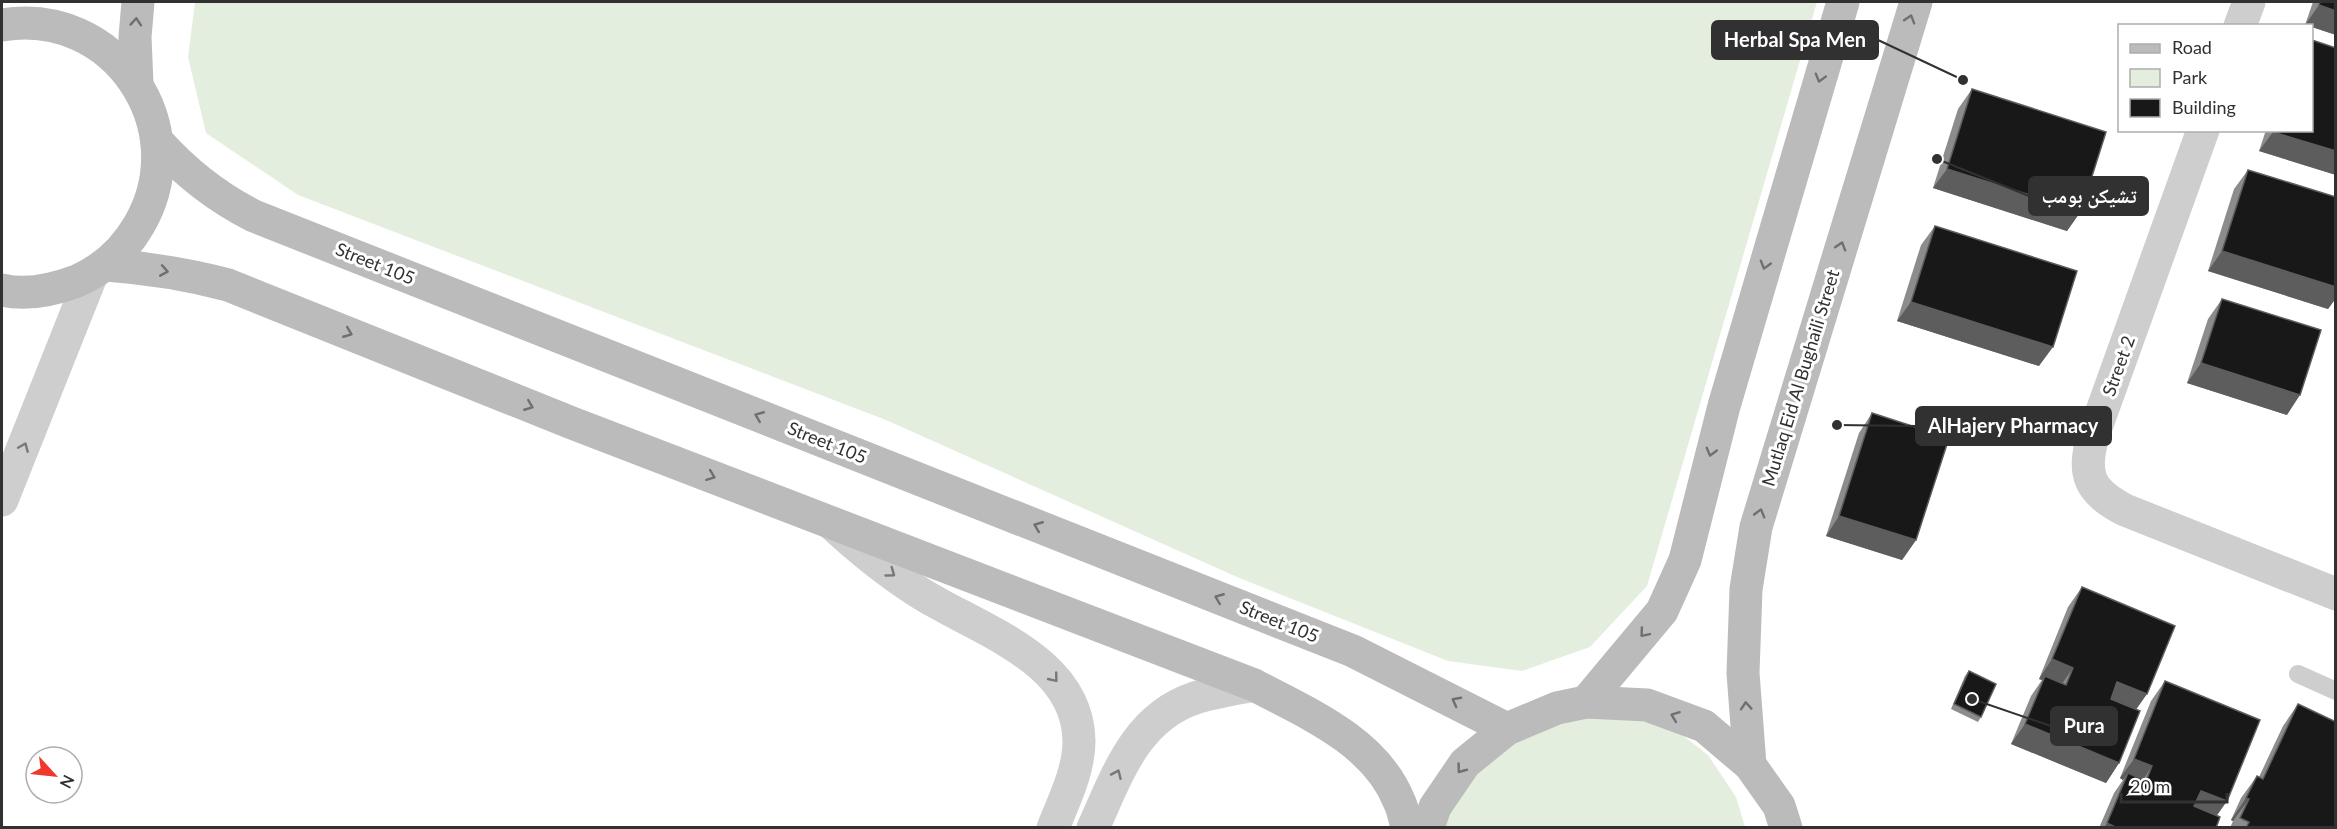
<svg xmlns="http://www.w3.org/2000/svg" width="2337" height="829" font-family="Lato,'Noto Naskh Arabic',sans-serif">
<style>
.green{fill:#e4eede}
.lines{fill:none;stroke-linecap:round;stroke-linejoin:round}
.lane{stroke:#cecece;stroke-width:18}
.street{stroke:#cecece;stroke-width:33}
.secondary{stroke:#bbb;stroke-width:33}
.wall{fill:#8c8c8c}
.shaded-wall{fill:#5d5d5d}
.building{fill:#181818;stroke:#5d5d5d;stroke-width:1.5}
.oneway{stroke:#6f6f6f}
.oneway2{stroke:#787878}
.labels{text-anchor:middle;stroke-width:6;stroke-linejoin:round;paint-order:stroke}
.street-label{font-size:18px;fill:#313131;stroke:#fff}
.leader{fill:none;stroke:#313131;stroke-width:2}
.callout-dot{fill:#313131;stroke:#fff;stroke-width:2}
.callout{fill:#313131;stroke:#313131;stroke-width:2}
.callout-label{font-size:20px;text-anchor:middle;font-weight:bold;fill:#fff}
</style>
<rect width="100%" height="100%" fill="#fff"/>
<g class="green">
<path d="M 195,2 L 1817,2 L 1647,586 L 1590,647 L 1522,671 L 1448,661 L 1237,577 L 886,420 L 298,195 L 206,133 L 188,57 Z"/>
<path d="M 1569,708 L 1668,724 L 1708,755 L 1736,797 L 1745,827 L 1442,828 L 1479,756 Z"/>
</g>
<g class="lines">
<path class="lane" d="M 2298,674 L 2336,691"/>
<g class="street">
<path d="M 2240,26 L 2249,2"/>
<path d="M 2203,130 L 2093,436 C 2082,475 2089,491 2125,510 L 2336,594"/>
<path d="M 2,500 L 92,274"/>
<path d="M 831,523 C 858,548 886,571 917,591 C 975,629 1078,657 1079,741 C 1079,771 1064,800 1053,828"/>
<path d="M 1093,828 C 1117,776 1135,718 1195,698 C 1214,692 1234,689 1254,685"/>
</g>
<g class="secondary">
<path d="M 2,25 C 114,6 196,127 139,225 C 124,251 104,269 77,281 C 53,290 27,296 2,290"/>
<path d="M 137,84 L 135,37 L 138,2"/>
<path d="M 158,142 C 186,173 216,197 254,216 L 1353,651 L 1507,729"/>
<path d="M 106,265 C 147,268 187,274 228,285 L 572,423 L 1254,685 C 1307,713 1375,741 1399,801 C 1403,809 1405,819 1407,828"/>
<path d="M 1586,702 L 1662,611 L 1685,560 L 1724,406 L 1843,2"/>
<path d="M 1750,765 L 1743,673 L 1746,589 L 1756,527 L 1916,2"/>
<path d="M 1428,828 L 1435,807 L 1465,763 L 1507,729 L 1557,708 L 1586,702 L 1647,705 L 1704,726 L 1750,765 L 1779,806 L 1786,828"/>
</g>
</g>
<g class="wall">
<path d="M 2313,2 L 2336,2 L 2336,35 L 2312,27 L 2312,26 L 2305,25 Z"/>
<path d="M 2336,48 L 2336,175 L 2259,151 L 2266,130 L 2312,130 Z"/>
<path d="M 1972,89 L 2081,211 L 2067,231 L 1933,188 L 1958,109 Z"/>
<path d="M 2248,170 L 2336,287 L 2336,298 L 2328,309 L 2208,271 L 2234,189 Z"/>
<path d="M 1935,226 L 2039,366 L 1897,321 L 1921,245 Z"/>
<path d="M 2222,299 L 2287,415 L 2187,383 L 2208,319 Z"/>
<path d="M 1872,413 L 1916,540 L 1902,560 L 1826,536 L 1859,433 Z"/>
<path d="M 2082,587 L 2136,710 L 2119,763 L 2106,783 L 2011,744 L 2031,696 L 2042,680 L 2039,679 L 2068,607 Z"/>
<path d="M 1969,671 L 1981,717 L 1978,722 L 1951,709 L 1965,676 Z"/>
<path d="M 2165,681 L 2227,801 L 2216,816 L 2216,828 L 2099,828 L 2114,793 L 2123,780 L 2120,778 L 2151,701 Z"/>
<path d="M 2298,704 L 2336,828 L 2230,828 L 2233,821 L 2231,820 L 2241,798 L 2257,776 L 2259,777 L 2283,726 Z"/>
</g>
<g class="shaded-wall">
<path d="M 2319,5 L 2336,11 L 2336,35 L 2312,27 L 2312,26 L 2305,25 Z"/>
<path d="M 2273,132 L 2336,151 L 2336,175 L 2259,151 Z"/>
<path d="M 1947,169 L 2081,211 L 2067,231 L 1933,188 Z"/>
<path d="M 2222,251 L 2336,287 L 2336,298 L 2328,309 L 2208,271 Z"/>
<path d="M 1911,302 L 2053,347 L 2039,366 L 1897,321 Z"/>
<path d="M 2201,363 L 2300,395 L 2287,415 L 2187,383 Z"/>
<path d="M 1839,516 L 1916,540 L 1902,560 L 1826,536 Z"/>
<path d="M 2052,659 L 2073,668 L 2059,688 L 2045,676 L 2042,680 L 2039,679 Z"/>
<path d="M 2117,682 L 2147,694 L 2133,714 L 2104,702 Z"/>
<path d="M 2025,724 L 2119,763 L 2106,783 L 2011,744 Z"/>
<path d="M 2134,759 L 2152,766 L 2139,786 L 2128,773 L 2123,780 L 2120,778 Z"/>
<path d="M 2201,791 L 2227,801 L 2213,821 L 2187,810 Z"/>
<path d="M 2246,798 L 2249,799 L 2233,821 L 2231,820 Z"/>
<path d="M 2107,823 L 2117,828 L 2104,828 Z"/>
</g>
<g class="building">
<path d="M 2320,2 L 2336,2 L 2336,11 L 2319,5 Z"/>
<path d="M 2312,40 L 2336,48 L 2336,151 L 2273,132 L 2274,130 L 2312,130 Z"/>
<path d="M 1972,89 L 2106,132 L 2081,211 L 1947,169 Z"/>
<path d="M 2248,170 L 2336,197 L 2336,287 L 2222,251 Z"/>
<path d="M 1935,226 L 2077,271 L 2053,347 L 1911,302 Z"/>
<path d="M 2222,299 L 2321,330 L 2300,395 L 2201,363 Z"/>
<path d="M 1872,413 L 1949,438 L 1916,540 L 1839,516 Z"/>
<path d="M 2082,587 L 2175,626 L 2147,694 L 2117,682 L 2111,699 L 2140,711 L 2119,763 L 2025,724 L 2045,676 L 2066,685 L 2073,668 L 2052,659 Z"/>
<path d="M 1969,671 L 1996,684 L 1981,717 L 1954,704 Z"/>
<path d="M 2165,681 L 2260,720 L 2227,801 L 2201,791 L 2194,806 L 2220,817 L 2216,828 L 2117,828 L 2107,823 L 2128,773 L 2146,781 L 2152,766 L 2134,759 Z"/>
<path d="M 2298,704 L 2336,722 L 2336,828 L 2246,828 L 2249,822 L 2240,818 L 2249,799 L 2246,798 L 2257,776 L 2263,779 Z"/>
</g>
<defs><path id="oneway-chevron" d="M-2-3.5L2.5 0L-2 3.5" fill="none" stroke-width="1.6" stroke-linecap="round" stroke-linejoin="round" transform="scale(1.5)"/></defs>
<g class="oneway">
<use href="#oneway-chevron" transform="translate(1910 19) rotate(-73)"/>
<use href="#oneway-chevron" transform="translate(136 22) rotate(-86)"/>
<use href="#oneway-chevron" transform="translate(1820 78) rotate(106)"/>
<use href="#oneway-chevron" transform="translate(1841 246) rotate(-73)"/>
<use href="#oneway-chevron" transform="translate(1765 265) rotate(106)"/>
<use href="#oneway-chevron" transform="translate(164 271) rotate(10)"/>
<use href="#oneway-chevron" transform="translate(348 333) rotate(22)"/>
<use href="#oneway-chevron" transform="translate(529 406) rotate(22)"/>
<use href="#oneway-chevron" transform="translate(759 416) rotate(-158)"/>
<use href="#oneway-chevron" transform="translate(1711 452) rotate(105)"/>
<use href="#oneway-chevron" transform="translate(711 476) rotate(21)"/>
<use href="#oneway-chevron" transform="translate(1760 513) rotate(-74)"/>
<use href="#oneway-chevron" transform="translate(1038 526) rotate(-158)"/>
<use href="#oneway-chevron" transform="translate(1219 598) rotate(-158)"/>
<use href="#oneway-chevron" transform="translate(1644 633) rotate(130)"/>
<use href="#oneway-chevron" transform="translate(1456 701) rotate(-152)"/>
<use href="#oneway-chevron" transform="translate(1746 706) rotate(-94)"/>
<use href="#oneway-chevron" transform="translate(1675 716) rotate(-159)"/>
<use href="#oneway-chevron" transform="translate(1461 769) rotate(127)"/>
</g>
<g class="oneway2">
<use href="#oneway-chevron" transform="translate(24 447) rotate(-67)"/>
<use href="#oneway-chevron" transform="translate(891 573) rotate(36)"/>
<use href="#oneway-chevron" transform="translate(1054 678) rotate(51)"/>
<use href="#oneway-chevron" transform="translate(1117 774) rotate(-66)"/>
</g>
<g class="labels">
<g class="street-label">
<text transform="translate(375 264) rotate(22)" y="6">Street 105</text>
<text transform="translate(2119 366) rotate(-70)" y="6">Street 2</text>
<text transform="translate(1801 378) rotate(-73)" y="6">Mutlaq Eid Al Bughaili Street</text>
<text transform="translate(827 443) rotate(22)" y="6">Street 105</text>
<text transform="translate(1279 622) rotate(22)" y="6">Street 105</text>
</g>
</g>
<path class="leader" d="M1963 80L1878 40M1937 159L2029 196M1837 425L1916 426M1972 699L2051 726"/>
<g class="callout-dot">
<circle cx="1963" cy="80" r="6"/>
<circle cx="1937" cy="159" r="6"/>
<circle cx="1837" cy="425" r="6"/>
<circle cx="1972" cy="699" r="6"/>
</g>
<g class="callout">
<rect x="1712" y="21" width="166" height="38" rx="6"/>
<rect x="2029" y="177" width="119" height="38" rx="6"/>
<rect x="1916" y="407" width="195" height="38" rx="6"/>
<rect x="2051" y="707" width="66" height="38" rx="6"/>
</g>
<g class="callout-label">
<text x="1795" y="47">Herbal Spa Men</text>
<text x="2089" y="203">تشيكن بومب</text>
<text x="2013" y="433">AlHajery Pharmacy</text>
<text x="2084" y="733">Pura</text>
</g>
<rect width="2337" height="829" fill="none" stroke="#313131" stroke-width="6"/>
<rect x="2118" y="24" width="195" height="108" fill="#ffffff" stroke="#adadad" stroke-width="1.5"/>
<rect x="2130" y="44" width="30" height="9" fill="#bbbbbb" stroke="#adadad" stroke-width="1.5"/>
<text x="2172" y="54" font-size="18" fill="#313131">Road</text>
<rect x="2130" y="69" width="30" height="18" fill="#e4eede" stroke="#adadad" stroke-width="1.5"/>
<text x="2172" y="84" font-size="18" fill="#313131">Park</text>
<rect x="2130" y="99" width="30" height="18" fill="#181818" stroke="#adadad" stroke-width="1.5"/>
<text x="2172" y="114" font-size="18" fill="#313131">Building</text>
<g transform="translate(54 775) rotate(117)"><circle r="28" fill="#ffffff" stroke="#adadad" stroke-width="1.5"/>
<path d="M0-4.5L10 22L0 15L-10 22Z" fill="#f0392a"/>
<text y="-9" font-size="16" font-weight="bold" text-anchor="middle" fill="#313131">N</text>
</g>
<path d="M2121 793v9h106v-9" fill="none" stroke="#313131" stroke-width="3"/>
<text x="2130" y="793" font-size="18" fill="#313131" stroke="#ffffff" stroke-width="4.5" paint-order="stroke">20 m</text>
</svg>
